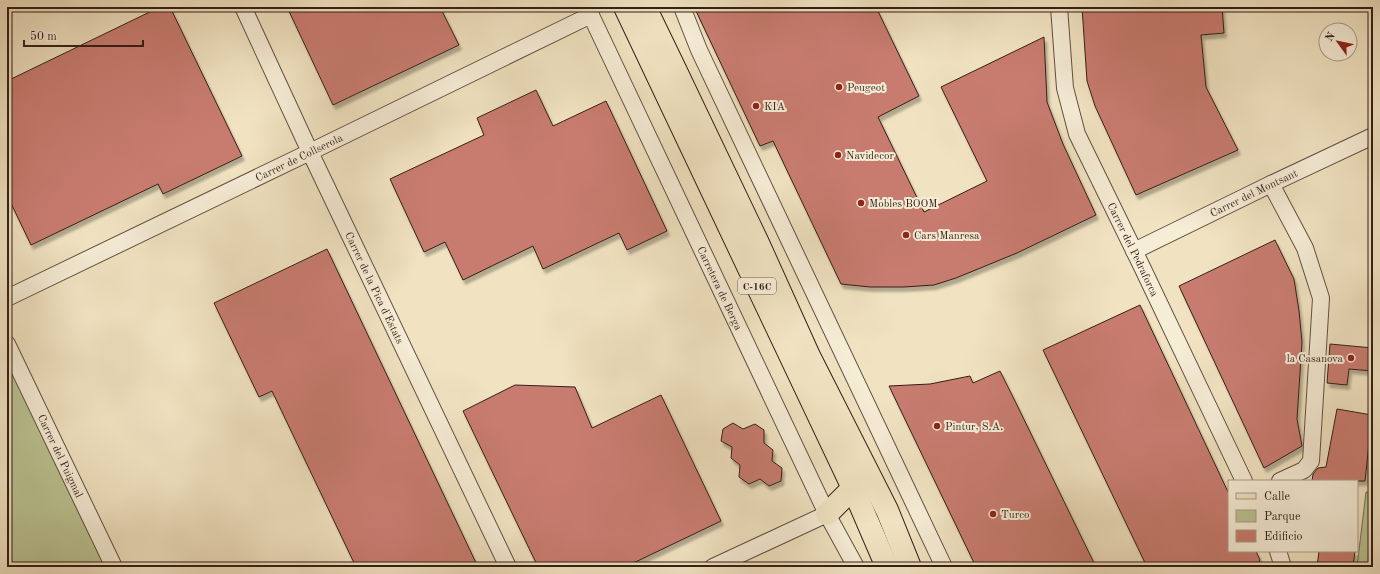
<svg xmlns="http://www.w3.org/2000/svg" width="1380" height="574" font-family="'Old Standard TT',serif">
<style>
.green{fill:#bbc393;stroke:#777155}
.building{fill:#c87c6f;stroke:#331f17;filter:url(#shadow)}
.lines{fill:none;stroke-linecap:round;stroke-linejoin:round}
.street-casing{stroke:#625042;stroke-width:18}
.primary-casing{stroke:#331f17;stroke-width:24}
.street{stroke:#f6edd7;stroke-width:16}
.primary{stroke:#f1e3c2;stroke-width:22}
.poi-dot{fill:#8f2418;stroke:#f6edd7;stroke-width:1.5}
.labels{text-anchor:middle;stroke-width:4;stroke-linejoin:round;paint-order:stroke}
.shield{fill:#f6edd7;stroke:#6e5d51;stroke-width:1}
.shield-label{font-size:10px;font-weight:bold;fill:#331f17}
.poi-label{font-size:11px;fill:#331f17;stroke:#f6edd7;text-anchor:start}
.street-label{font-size:11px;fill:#331f17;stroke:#f6edd7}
</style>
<defs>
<filter id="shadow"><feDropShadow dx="2.5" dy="4.5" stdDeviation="1" flood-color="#0004"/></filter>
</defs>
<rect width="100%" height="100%" fill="#f1e3c2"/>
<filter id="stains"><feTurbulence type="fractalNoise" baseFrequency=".005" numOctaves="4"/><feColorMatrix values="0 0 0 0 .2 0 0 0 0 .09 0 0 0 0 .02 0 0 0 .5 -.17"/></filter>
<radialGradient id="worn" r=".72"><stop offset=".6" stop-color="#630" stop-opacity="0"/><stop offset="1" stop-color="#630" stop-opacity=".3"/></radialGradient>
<g class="green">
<path d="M 7,356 L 106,567 L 7,567 Z"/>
<path d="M 1366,492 L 1373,493 L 1373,567 L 1357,567 Z"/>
</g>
<g class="building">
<path d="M 160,7 L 170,7 L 242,156 L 163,194 L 158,184 L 31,245 L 7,195 L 7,81 Z"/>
<path d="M 287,7 L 440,7 L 459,45 L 333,105 Z"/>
<path d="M 705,7 L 876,7 L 919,96 L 878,117 L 924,212 L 987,181 L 941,87 L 1044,37 L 1047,102 L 1063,144 L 1096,215 L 1017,253 L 956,278 L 934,285 L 904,287 L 870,287 L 841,284 L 773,141 L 760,146 L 696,11 Z"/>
<path d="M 1082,7 L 1222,7 L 1224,33 L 1201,35 L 1206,87 L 1238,150 L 1136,195 L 1095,106 L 1087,81 Z"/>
<path d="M 536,90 L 553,126 L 606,101 L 667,231 L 627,250 L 619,233 L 543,269 L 533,246 L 463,280 L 445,242 L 424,252 L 390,179 L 484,135 L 477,118 Z"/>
<path d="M 1275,240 L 1294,279 L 1299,311 L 1302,342 L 1297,419 L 1302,446 L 1264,468 L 1179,286 Z"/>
<path d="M 327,249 L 478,567 L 356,567 L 272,391 L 259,397 L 214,303 Z"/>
<path d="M 1140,305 L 1229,494 L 1229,551 L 1256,551 L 1260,560 L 1257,567 L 1147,567 L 1043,350 Z"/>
<path d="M 1330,344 L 1373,348 L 1373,371 L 1349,369 L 1347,385 L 1327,383 Z"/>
<path d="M 1000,371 L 1016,403 L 1096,567 L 976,567 L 889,386 L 930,384 L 970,376 L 973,383 Z"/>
<path d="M 515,385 L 575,387 L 592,428 L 661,395 L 721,521 L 625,567 L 538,567 L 463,411 Z"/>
<path d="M 1337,409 L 1372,415 L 1365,481 L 1312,481 L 1313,474 L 1318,468 L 1326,467 Z"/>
<path d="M 733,423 L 743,429 L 755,424 L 764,430 L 764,443 L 773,450 L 772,461 L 782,468 L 781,481 L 769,486 L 760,479 L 749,484 L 739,477 L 740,465 L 731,458 L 732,447 L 721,441 L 723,429 Z"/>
<path d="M 1319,551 L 1355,551 L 1353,567 L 1317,567 Z"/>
</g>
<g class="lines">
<g class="street-casing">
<g id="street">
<path id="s1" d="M 243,7 L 310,152 L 508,567"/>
<path id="s2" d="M 587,7 L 827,514 L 856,567"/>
<path d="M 682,7 L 699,50 L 944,567"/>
<path id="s3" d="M 1059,7 L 1065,88 L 1077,134 L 1143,269 L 1244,481"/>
<path d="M 1271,184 L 1305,248 L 1321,298 L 1311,461 L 1304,470 L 1280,481"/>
<path id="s4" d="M 1134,251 L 1271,184 L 1373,136"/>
<path id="s5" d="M 7,298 L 310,152 L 591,15"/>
<path id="s6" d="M 7,344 L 114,567"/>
<path d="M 1278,551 L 1283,567"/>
<path d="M 713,567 L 827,514"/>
</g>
</g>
<g class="primary-casing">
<g id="primary">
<path d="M 625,7 L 853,488 L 887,567"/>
<path d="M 645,7 L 674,67 L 758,243 L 809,356 L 887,510 L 910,567"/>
<path d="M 827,514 L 853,488 L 859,476"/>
</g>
</g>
<use href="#street" class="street"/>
<use href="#primary" class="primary"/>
</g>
<g class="poi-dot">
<circle cx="839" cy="87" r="4"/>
<circle cx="756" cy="106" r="4"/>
<circle cx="838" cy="155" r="4"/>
<circle cx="861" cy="203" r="4"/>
<circle cx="906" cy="235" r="4"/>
<circle cx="1351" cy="358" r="4"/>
<circle cx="937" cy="426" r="4"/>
<circle cx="993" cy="514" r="4"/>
</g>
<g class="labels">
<rect class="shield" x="738" y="278" width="38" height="16" rx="3"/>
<g class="shield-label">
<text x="757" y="290">C-16C</text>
</g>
<g class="poi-label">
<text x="847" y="91">Peugeot</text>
<text x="764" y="110">KIA</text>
<text x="846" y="159">Navidecor</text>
<text x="869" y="207">Mobles BOOM</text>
<text x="914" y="239">Cars Manresa</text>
<text x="1343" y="362" text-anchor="end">la Casanova</text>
<text x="945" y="430">Pintur, S.A.</text>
<text x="1001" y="518">Turco</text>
</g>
<g class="street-label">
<text dy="4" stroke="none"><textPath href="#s5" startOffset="324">Carrer de Collserola</textPath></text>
<text dy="4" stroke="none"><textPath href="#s4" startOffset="133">Carrer del Montsant</textPath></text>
<text dy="4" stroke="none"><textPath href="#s3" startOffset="257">Carrer del Pedraforca</textPath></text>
<text dy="4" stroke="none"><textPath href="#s1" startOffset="310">Carrer de la Pica d'Estats</textPath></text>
<text dy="4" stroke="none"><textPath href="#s2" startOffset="311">Carretera de Berga</textPath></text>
<text dy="4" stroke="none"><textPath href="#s6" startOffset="124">Carrer del Puigmal</textPath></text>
</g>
</g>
<rect width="1380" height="574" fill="none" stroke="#f1e3c2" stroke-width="24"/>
<rect x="8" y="8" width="1364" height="558" fill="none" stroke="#331f17" stroke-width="2"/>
<rect x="12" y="12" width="1356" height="550" fill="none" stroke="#331f17"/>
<rect x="1228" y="480" width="130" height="72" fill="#f6edd7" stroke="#a89b8a"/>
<rect x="1236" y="493" width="20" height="6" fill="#f1e3c2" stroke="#a89b8a"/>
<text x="1264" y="500" font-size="12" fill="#331f17">Calle</text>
<rect x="1236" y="510" width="20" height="12" fill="#bbc393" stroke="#a89b8a"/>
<text x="1264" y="520" font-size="12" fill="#331f17">Parque</text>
<rect x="1236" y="530" width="20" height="12" fill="#c87c6f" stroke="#a89b8a"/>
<text x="1264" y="540" font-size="12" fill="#331f17">Edificio</text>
<g transform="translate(1338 42) rotate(303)"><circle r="19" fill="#f6edd7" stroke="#a89b8a"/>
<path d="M0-3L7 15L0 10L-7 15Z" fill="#8f2418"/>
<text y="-6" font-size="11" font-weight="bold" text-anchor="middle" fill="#331f17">N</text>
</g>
<path d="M24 40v6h119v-6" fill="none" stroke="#331f17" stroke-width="2"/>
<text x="30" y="40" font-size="12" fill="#331f17" stroke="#f6edd7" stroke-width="3" paint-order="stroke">50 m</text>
<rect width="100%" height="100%" filter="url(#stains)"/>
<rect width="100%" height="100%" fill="url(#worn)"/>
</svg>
